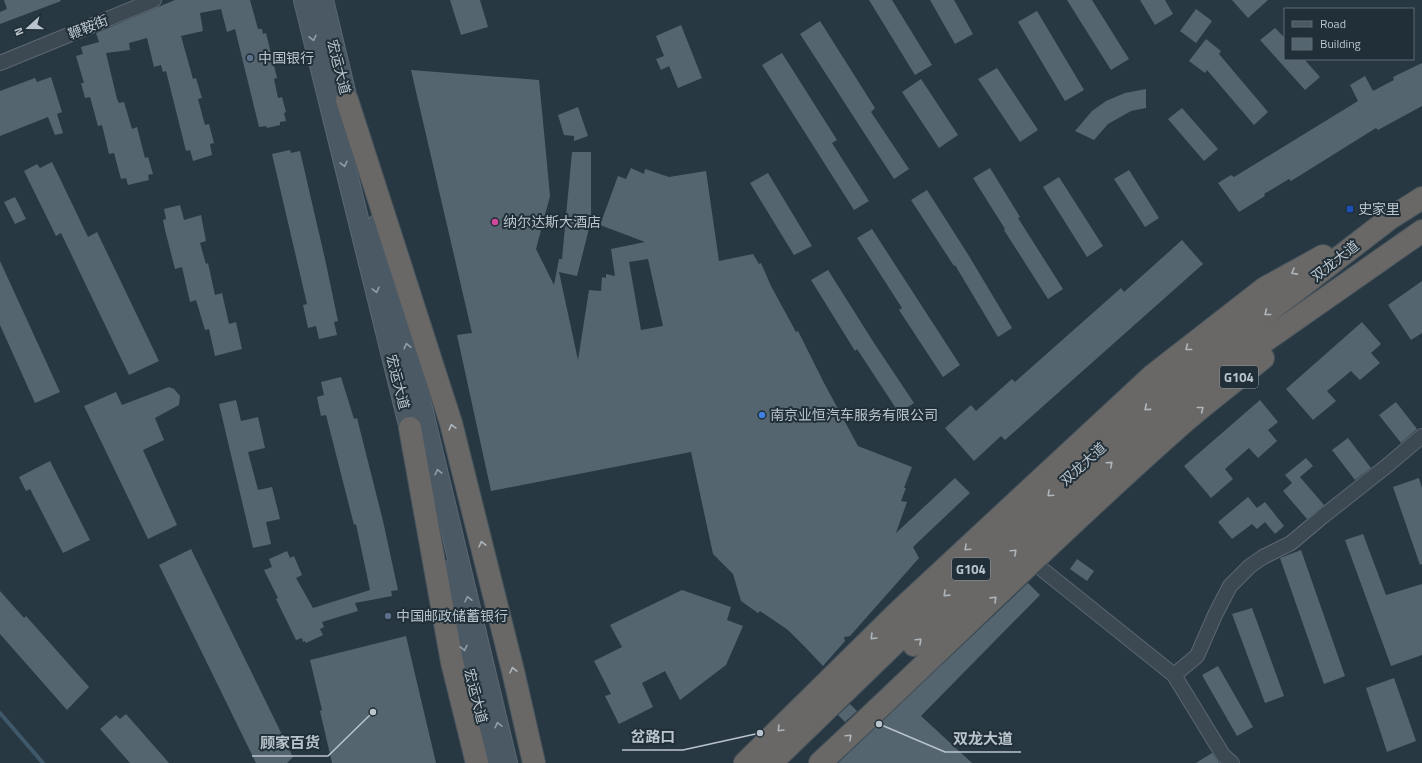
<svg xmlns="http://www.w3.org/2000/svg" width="1422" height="763" font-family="'Titillium Web','Noto Sans SC',sans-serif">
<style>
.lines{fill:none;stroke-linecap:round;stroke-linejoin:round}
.stream{stroke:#3f596b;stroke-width:4}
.building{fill:#54656f;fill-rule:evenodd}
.minor-casing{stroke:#5b6770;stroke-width:16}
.secondary-casing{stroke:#5b6770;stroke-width:22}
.trunk-casing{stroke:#47545d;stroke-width:24}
.minor{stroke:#3d4952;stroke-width:14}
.secondary{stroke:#4b5965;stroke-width:20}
.trunk{stroke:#6a6866;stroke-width:22}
.oneway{stroke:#939fa8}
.oneway2{stroke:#aeb6bd}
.service-dot{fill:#5c6f8a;stroke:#212f38;stroke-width:1.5}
.transit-dot{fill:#1a4fb4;stroke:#212f38;stroke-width:1.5}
.hotel-dot{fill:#d1479c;stroke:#212f38;stroke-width:1.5}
.shop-dot{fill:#3f7fe0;stroke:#212f38;stroke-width:1.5}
.labels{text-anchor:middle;stroke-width:4;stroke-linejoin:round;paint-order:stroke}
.shield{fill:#212f38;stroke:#8c97a0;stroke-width:1}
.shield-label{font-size:13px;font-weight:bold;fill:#bac4cc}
.street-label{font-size:14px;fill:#bac4cc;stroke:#212f38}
.poi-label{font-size:14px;fill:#bac4cc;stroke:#212f38;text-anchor:start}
.leader{fill:none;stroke:#bac4cc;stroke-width:1.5}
.callout-dot{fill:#bac4cc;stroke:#212f38;stroke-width:1.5}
.callout-label{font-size:15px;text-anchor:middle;font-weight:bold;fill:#bac4cc;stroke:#212f38;stroke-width:4;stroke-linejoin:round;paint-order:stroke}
</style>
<rect width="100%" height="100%" fill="#283843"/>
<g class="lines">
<path class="stream" d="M 0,713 L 43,763"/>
</g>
<g class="building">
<path d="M 4,0 L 60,0 L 61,1 L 0,24 L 0,12 L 7,9 Z"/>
<path d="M 175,0 L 250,0 L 258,29 L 262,29 L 263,34 L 266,33 L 277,78 L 274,79 L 278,98 L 282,97 L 286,112 L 284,113 L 286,121 L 280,122 L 280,125 L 267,128 L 266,126 L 259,127 L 235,29 L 227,32 L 221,9 L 200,13 L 203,31 L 181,36 L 193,79 L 196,78 L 202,98 L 198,99 L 205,125 L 209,124 L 214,143 L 210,144 L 212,155 L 193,161 L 190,150 L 186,151 L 166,71 L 163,72 L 161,65 L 154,67 L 147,38 L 129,43 L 130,50 L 106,53 L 117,99 L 119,103 L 124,102 L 132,129 L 137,127 L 145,158 L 148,157 L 153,174 L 148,175 L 149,180 L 128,185 L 126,178 L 121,179 L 114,153 L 109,154 L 102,125 L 98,126 L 90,97 L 85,98 L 81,83 L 84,83 L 76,56 L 83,54 L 81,47 L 99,42 L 96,33 Z"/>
<path d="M 450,0 L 480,0 L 488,27 L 461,35 Z"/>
<path d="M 869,0 L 892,0 L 932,65 L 915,75 Z"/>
<path d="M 930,0 L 954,0 L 973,34 L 955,44 Z"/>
<path d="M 1067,0 L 1092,0 L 1129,59 L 1111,70 Z"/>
<path d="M 1140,0 L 1165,0 L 1173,14 L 1155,25 Z"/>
<path d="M 1232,0 L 1268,0 L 1248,18 Z"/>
<path d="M 1196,9 L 1212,21 L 1196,43 L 1180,31 Z"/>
<path d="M 1037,11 L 1084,90 L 1065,101 L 1018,22 Z"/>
<path d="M 820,21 L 875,108 L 871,112 L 909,169 L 894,179 L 800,34 Z"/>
<path d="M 681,25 L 702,78 L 678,88 L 669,66 L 661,70 L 656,59 L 664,56 L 656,36 Z"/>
<path d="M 1275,28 L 1285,38 L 1285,59 L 1304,59 L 1320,77 L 1305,90 L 1260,40 Z"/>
<path d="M 1206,39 L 1221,51 L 1219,54 L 1268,112 L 1254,125 L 1207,70 L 1205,73 L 1189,61 Z"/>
<path d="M 782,53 L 837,140 L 832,143 L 869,201 L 854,210 L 762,65 Z"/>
<path d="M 1422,63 L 1422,106 L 1378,130 L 1376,128 L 1291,181 L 1289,179 L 1264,194 L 1265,196 L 1239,212 L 1218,183 L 1231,175 L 1234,177 L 1358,101 L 1350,85 L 1365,76 L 1373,91 L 1394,80 L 1393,77 Z"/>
<path d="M 997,68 L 1038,130 L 1020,142 L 978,79 Z"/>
<path d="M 411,70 L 539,80 L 546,153 L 544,153 L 546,153 L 550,196 L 536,249 L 554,285 L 559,259 L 562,259 L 572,152 L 591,152 L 591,221 L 577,276 L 559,272 L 578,360 L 589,290 L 601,291 L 602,277 L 606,278 L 606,274 L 615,276 L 611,249 L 645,242 L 600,225 L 618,176 L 626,179 L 631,168 L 644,174 L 645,169 L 669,177 L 706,171 L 719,261 L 753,254 L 759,264 L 761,263 L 771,286 L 796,332 L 798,331 L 824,383 L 858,446 L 912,467 L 904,488 L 906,488 L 901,501 L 907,502 L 896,533 L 955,478 L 970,493 L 913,547 L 919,558 L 850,636 L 844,637 L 845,641 L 823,666 L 806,648 L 788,630 L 760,611 L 758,613 L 741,601 L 733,574 L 713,554 L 691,452 L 491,491 L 457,335 L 472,333 ZM 648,259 L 663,326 L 641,330 L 629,262 Z"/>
<path d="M 51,77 L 62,112 L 57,114 L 63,133 L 55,135 L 48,117 L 0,136 L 0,91 L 35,78 L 37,82 Z"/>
<path d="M 921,79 L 958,135 L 939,148 L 902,92 Z"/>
<path d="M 1146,89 L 1146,108 L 1131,111 L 1108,124 L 1094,140 L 1075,131 L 1092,111 L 1106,101 L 1125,93 Z"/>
<path d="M 578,107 L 588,136 L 574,141 L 574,136 L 564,135 L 558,115 Z"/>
<path d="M 1182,108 L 1218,149 L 1204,161 L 1168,119 Z"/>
<path d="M 290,150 L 291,153 L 300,151 L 325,259 L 338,321 L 334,322 L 337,335 L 319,339 L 316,326 L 308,328 L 303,305 L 307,304 L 272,154 Z"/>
<path d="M 52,162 L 88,237 L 97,232 L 159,361 L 129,375 L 61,233 L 56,236 L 24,171 L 37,164 L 40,168 Z"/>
<path d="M 990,168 L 1020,217 L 1018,218 L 1063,289 L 1048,299 L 1004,230 L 1005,229 L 973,178 Z"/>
<path d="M 1129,170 L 1159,218 L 1145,227 L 1114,179 Z"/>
<path d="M 768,173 L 812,246 L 794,255 L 750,183 Z"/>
<path d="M 1059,177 L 1103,246 L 1087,257 L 1043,187 Z"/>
<path d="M 927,190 L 969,256 L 1012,328 L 998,337 L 955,265 L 954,266 L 911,200 Z"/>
<path d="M 15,197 L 26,219 L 15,224 L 4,202 Z"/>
<path d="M 180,205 L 184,220 L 201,215 L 206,241 L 200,243 L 206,264 L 208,263 L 215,295 L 222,293 L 229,324 L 236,322 L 242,349 L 215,356 L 209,329 L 205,330 L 196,300 L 190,302 L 182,267 L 175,269 L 165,230 L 163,220 L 166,219 L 164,209 Z"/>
<path d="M 872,229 L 960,365 L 943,377 L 899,310 L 902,308 L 857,238 Z"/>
<path d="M 1182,240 L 1203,264 L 1005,440 L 1001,436 L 974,461 L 945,428 L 971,405 L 976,411 L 1012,379 L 1015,382 L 1121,288 L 1124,292 Z"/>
<path d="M 0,261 L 60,392 L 35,403 L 0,325 Z"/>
<path d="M 828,270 L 874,343 L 914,403 L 899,413 L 857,349 L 855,351 L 811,280 Z"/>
<path d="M 1422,281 L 1422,333 L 1411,340 L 1388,305 Z"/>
<path d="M 1362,322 L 1381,344 L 1371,353 L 1380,363 L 1360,380 L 1351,371 L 1327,391 L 1336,401 L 1313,420 L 1286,389 Z"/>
<path d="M 341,377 L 354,419 L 357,418 L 383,521 L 398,590 L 391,591 L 392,596 L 355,603 L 358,611 L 322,622 L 324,627 L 320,629 L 323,635 L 306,643 L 305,641 L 303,642 L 302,638 L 296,640 L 276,599 L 278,598 L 264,570 L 272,567 L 269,559 L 287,551 L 290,558 L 294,556 L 302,575 L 296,578 L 313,608 L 370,590 L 356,524 L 354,525 L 326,415 L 321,416 L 317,397 L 324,395 L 321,382 Z"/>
<path d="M 169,387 L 174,389 L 180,396 L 179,405 L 155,418 L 164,440 L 143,450 L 177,525 L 148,539 L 84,406 L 116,392 L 122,405 Z"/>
<path d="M 236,400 L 241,421 L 258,417 L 265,448 L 248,452 L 258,490 L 272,487 L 280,519 L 266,522 L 271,544 L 253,548 L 219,404 Z"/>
<path d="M 1260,400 L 1278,422 L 1268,430 L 1277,441 L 1258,458 L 1249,448 L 1225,469 L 1233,479 L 1211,498 L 1184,466 Z"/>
<path d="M 1396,402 L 1417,429 L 1401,443 L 1379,415 Z"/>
<path d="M 1348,438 L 1371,468 L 1355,480 L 1332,450 Z"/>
<path d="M 1306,458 L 1313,466 L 1300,477 L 1324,505 L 1307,519 L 1283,491 L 1292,483 L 1285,475 Z"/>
<path d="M 50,461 L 90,540 L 63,553 L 30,489 L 26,491 L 19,477 Z"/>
<path d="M 1419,478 L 1422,488 L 1422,564 L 1420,565 L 1393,487 Z"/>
<path d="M 1248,497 L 1257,508 L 1265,502 L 1284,526 L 1275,534 L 1265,522 L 1257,529 L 1252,524 L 1232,539 L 1218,522 Z"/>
<path d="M 1363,534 L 1386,595 L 1422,584 L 1422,655 L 1391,666 L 1345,540 Z"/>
<path d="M 191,549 L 293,757 L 287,763 L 256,763 L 159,565 Z"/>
<path d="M 1301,550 L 1345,676 L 1324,684 L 1280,558 Z"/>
<path d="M 1077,559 L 1094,571 L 1087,581 L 1070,569 Z"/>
<path d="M 1028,583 L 1040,595 L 921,716 L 972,763 L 838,763 Z"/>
<path d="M 682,590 L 731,607 L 727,620 L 743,626 L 726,665 L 680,700 L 665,671 L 642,683 L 653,707 L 619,724 L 605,696 L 611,694 L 594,661 L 622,647 L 610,625 Z"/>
<path d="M 0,591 L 24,618 L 26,616 L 89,687 L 67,710 L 0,634 Z"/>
<path d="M 1252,608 L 1284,696 L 1265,703 L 1232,614 Z"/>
<path d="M 406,636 L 436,763 L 332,763 L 320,711 L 322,710 L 310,660 Z"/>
<path d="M 1218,666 L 1253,727 L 1237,736 L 1202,675 Z"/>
<path d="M 1394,678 L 1416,741 L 1387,752 L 1366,688 Z"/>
<path d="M 850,704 L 857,711 L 845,722 L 838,715 Z"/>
<path d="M 126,714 L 169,763 L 130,763 L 100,729 L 116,715 L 120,719 Z"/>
<path d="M 1212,753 L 1219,763 L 1196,763 Z"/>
</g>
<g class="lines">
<g class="minor-casing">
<g id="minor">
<path d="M 0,63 L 154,0"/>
<path d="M 1033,562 L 1174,675 L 1223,755 L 1232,763"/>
<path d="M 1174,675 L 1197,656 L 1215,615 L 1230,586 L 1250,566 L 1263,557 L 1291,543 L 1322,517 L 1388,465 L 1422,436"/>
</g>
</g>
<g class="secondary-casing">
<g id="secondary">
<path d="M 304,0 L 414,445"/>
<path d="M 323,0 L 351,116"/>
<path d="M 378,224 L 507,763"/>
<path d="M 445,571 L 492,763"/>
</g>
</g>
<g class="trunk-casing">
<g id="trunk">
<path d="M 347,100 L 451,423 L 513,671 L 534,763"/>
<path d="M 410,428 L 452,662 L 477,763"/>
<path d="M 914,645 L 1029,539 L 1189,394 L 1422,231"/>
<path d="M 745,763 L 898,612 L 1152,376 L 1265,288 L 1323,256"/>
<path d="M 771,763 L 1018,524 L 1094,453 L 1177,382 L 1389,219 L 1422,198"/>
<path d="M 820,763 C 939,653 1053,538 1175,430 C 1203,405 1234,382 1263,358"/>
</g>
</g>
<use href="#minor" class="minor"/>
<use href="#secondary" class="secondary"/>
<use href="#trunk" class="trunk"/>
</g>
<defs><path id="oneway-chevron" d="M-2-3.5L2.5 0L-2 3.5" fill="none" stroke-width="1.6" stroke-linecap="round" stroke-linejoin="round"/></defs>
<g class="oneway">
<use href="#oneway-chevron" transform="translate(313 38) rotate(77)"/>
<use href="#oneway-chevron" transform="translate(344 164) rotate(76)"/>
<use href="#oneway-chevron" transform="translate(376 290) rotate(76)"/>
<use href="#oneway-chevron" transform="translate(407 346) rotate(-104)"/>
<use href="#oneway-chevron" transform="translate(438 472) rotate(-103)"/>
<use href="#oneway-chevron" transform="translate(468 599) rotate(-103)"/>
<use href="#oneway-chevron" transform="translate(464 648) rotate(76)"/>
<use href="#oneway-chevron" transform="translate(498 725) rotate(-103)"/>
</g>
<g class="oneway2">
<use href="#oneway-chevron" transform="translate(1294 272) rotate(151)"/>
<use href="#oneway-chevron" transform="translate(1267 313) rotate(142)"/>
<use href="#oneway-chevron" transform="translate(1188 348) rotate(142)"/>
<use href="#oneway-chevron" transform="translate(1147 408) rotate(140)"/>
<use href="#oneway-chevron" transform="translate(1201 409) rotate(-39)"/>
<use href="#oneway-chevron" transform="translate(452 427) rotate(-105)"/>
<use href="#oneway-chevron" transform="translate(1110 464) rotate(-42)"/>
<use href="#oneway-chevron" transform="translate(1050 494) rotate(137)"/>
<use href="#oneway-chevron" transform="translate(482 544) rotate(-104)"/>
<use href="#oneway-chevron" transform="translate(967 548) rotate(137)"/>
<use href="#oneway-chevron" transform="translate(1014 552) rotate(-43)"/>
<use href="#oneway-chevron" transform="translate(946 594) rotate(136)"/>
<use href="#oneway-chevron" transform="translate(994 599) rotate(-44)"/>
<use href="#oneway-chevron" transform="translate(873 637) rotate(135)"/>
<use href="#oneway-chevron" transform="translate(919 641) rotate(-43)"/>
<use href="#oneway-chevron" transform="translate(513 670) rotate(-103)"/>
<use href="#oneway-chevron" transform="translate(780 729) rotate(135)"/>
<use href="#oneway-chevron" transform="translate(849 737) rotate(-43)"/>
</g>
<g class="service-dot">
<circle cx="250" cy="58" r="4"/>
<circle cx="388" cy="616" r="4"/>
</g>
<rect class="transit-dot" x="1346" y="205" width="8" height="8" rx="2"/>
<circle class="hotel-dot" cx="495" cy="222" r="4"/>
<circle class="shop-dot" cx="762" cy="415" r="4"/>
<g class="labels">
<g class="shield">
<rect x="1220" y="366" width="38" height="22" rx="3"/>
<rect x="952" y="558" width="38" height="22" rx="3"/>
</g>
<g class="shield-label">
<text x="1239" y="382">G104</text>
<text x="971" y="574">G104</text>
</g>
<g class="street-label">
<text transform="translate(88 27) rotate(-22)" y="5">鞭鞍街</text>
<text transform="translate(339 67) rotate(76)" y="5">宏运大道</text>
<text transform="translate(1335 261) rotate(-38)" y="5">双龙大道</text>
<text transform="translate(398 382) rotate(76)" y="5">宏运大道</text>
<text transform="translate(1083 464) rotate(-42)" y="5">双龙大道</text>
<text transform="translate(476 696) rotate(76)" y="5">宏运大道</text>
</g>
<g class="poi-label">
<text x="258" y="63">中国银行</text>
<text x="1358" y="214">史家里</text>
<text x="503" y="227">纳尔达斯大酒店</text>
<text x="770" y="420">南京业恒汽车服务有限公司</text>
<text x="396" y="621">中国邮政储蓄银行</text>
</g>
</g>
<path class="leader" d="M760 733L683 750H622M879 724L945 752H1021M373 712L328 756H252"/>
<g class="callout-dot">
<circle cx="760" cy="733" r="4"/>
<circle cx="879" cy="724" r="4"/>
<circle cx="373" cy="712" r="4"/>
</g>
<g class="callout-label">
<text x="653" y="742">岔路口</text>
<text x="983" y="744">双龙大道</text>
<text x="290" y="748">顾家百货</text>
</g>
<rect x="1284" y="8" width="130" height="52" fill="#212f38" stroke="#5e6b73"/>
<rect x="1292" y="21" width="20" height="6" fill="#4b5965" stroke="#5e6b73"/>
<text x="1320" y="28" font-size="12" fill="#bac4cc">Road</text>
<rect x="1292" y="38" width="20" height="12" fill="#54656f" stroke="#5e6b73"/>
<text x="1320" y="48" font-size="12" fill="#bac4cc">Building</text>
<g transform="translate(28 28) rotate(249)" stroke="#212f38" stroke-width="3" paint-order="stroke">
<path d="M0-3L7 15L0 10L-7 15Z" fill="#bac4cc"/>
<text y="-6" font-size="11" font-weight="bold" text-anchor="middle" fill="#bac4cc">N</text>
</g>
</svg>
